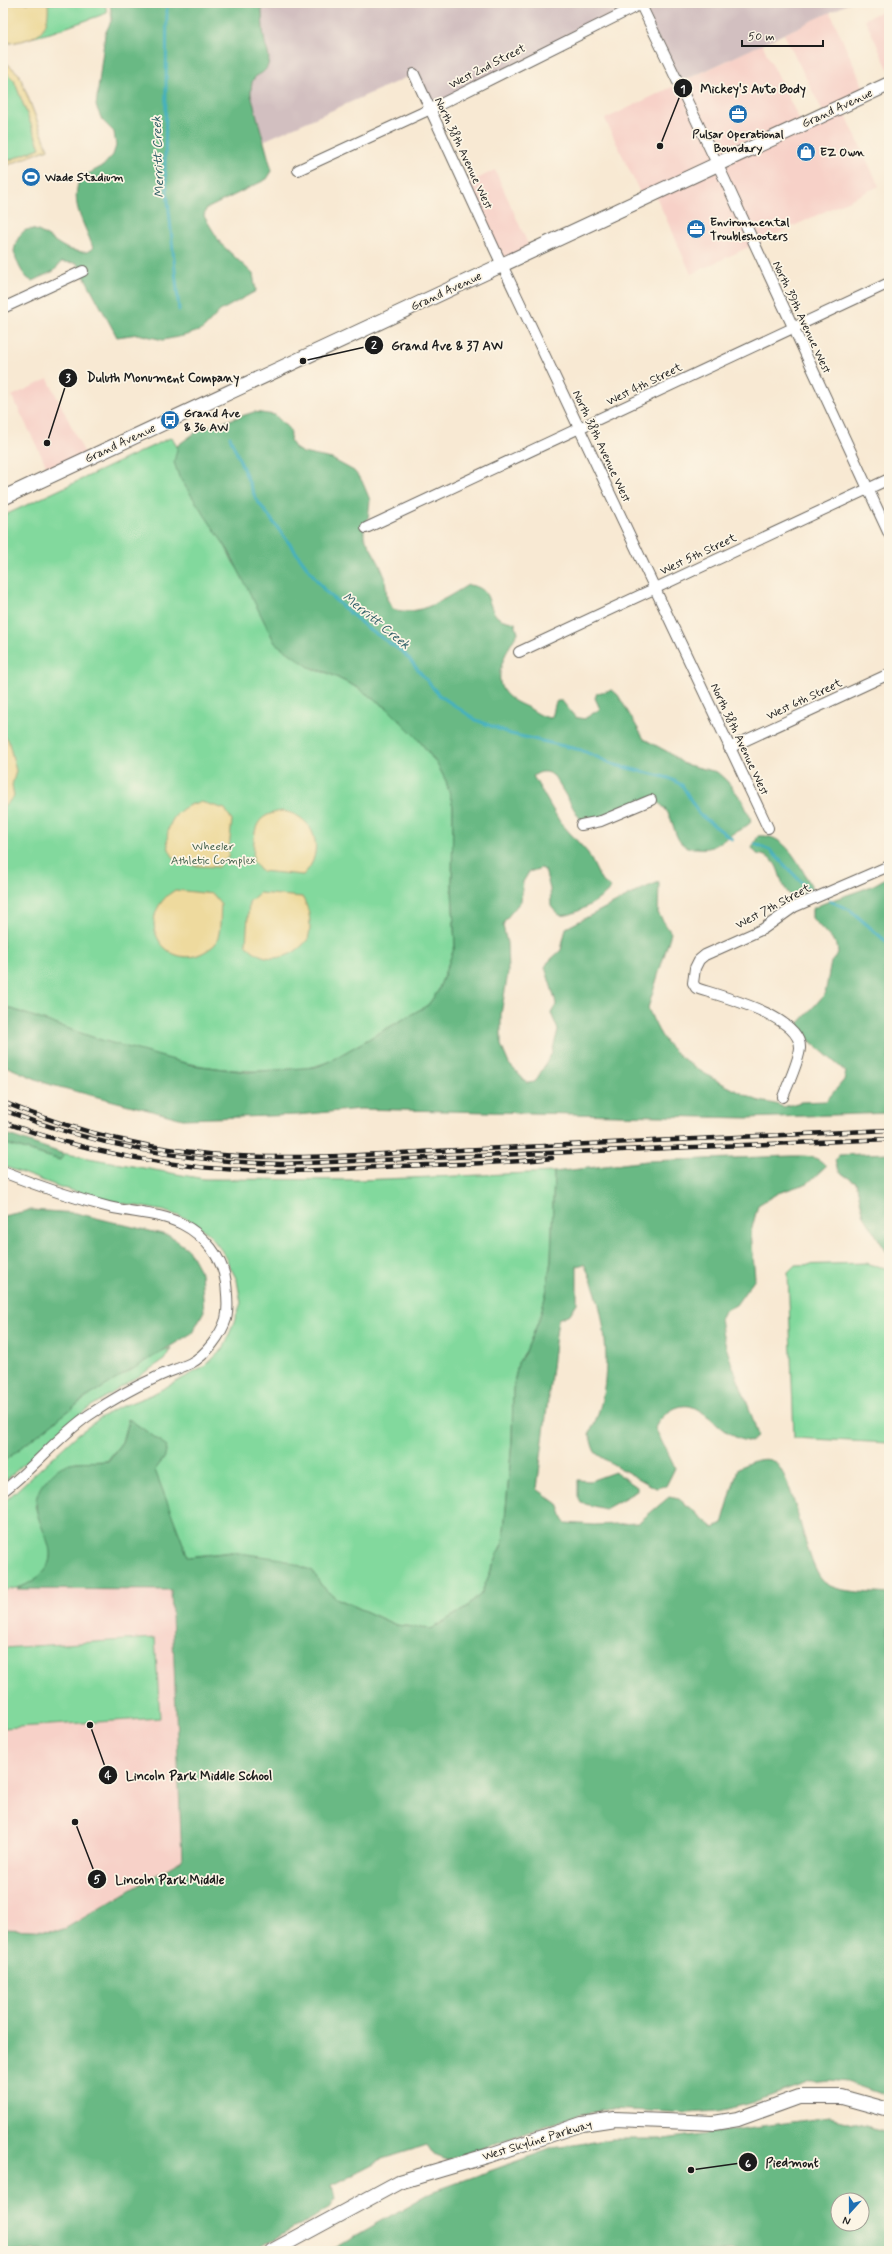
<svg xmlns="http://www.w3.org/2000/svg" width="892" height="2254" font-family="Mynerve,sans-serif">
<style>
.built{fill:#f7d1c8}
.industrial{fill:#d2bfc0}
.green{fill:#82d99d;stroke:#4f7a5c}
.forest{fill:#69b984;stroke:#426a50;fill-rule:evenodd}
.sand{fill:#eeda9e;stroke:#857b5d}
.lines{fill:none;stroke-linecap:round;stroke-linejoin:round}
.stream{stroke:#44b1c0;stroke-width:3}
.street-casing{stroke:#69645c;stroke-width:12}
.secondary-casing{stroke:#69645c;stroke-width:16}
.street{stroke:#fff;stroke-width:10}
.secondary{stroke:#fff;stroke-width:14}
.rail-casing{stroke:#1c1c1c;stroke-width:4.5}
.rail{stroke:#fcf5e5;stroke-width:3;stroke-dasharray:9;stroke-linecap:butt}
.labels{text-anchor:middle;stroke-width:3.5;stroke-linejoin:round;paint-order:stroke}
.street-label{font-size:12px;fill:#1c1c1c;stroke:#fcf5e5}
.poi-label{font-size:12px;font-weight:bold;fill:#1c1c1c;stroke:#fcf5e5;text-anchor:start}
.park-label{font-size:12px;fill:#405e49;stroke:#fcf5e5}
.water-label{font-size:13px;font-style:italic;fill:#2e5f66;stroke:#fcf5e5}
.leader{fill:none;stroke:#1c1c1c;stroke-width:1.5}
.callout-dot{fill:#1c1c1c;stroke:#fcf5e5;stroke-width:1.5}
.mark-label{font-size:12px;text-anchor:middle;font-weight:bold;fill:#fff}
.callout-label{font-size:13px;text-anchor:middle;font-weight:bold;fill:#1c1c1c;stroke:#fcf5e5;stroke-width:3.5;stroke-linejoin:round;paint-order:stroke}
</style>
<rect width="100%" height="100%" fill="#fcf5e5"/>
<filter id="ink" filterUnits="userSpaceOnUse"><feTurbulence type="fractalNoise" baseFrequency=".025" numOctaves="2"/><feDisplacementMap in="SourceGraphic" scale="8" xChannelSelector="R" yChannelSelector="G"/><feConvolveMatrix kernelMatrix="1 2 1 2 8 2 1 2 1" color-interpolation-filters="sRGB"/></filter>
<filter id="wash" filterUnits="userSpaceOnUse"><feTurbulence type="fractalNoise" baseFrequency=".012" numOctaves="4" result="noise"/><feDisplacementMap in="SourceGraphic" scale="16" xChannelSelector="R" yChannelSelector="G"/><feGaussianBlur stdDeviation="0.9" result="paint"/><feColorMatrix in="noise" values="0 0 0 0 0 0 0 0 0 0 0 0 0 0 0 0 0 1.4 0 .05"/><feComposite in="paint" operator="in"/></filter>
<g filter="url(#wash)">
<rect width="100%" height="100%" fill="#f8e9d3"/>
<g class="built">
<path d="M 883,3 L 889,3 L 889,71 L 865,19 L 886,9 Z"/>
<path d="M 830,12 L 867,95 L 842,107 L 879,186 L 691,274 L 655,194 L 643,199 L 605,119 L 762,44 L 802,125 L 824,114 L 784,34 Z"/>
<path d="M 495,170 L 531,251 L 502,265 L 465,185 Z"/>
<path d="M 48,379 L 87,458 L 51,475 L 12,396 Z"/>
<path d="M 171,1589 L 182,1860 L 61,1931 L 3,1929 L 3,1590 Z"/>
</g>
<path class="industrial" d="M 167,3 L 850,3 L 679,83 L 642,6 L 429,109 L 414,74 L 263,141 L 165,170 Z"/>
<g class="green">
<path d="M 3,3 L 105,3 L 107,13 L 50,33 L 10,43 L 3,38 Z"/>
<path d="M 3,69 L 14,79 L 40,148 L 3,163 Z"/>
<path d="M 172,437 L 233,562 L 297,656 L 314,670 L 328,673 L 358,688 L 387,708 L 418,739 L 437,764 L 446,781 L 453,806 L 452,889 L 455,946 L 438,991 L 428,1005 L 330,1061 C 311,1069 294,1070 274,1071 C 181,1074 90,1036 3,1006 L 3,516 Z"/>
<path d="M 3,1143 L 60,1160 L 62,1156 L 61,1153 L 204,1179 L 360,1180 L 554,1172 L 551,1260 L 546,1294 L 539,1320 L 526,1351 L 518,1363 L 513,1389 L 512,1441 L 503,1542 L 481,1594 L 466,1608 L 431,1629 L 396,1625 L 336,1598 L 321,1585 L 312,1571 L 232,1552 L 188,1557 L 154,1469 L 165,1457 L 128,1419 L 122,1442 L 107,1461 L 76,1462 L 35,1505 C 38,1520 47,1532 50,1546 C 55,1574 27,1589 3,1590 L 3,1503 L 77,1435 L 100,1418 L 115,1409 L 151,1395 L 204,1367 L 224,1348 L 241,1303 L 237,1280 L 222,1251 L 208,1233 L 188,1219 L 164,1211 L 110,1201 L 60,1187 L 3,1166 Z"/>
<path d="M 865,1263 L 889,1269 L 889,1443 L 794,1438 L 788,1272 L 795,1265 Z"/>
<path d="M 171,1348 L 164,1360 L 87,1409 L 53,1437 L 3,1483 L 3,1462 C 56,1420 109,1376 171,1348 Z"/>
<path d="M 155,1638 L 160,1718 L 3,1728 L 3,1648 Z"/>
</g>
<g class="forest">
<path d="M 110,3 L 261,3 C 263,18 262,32 266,47 C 268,52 270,59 268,65 C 262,80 250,69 251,95 L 272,171 L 267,179 L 206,209 L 204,216 L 221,244 L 253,274 L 256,291 L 220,311 L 202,330 L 183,336 L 163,340 L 138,334 L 117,337 L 77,263 L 61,262 L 54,271 L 32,281 C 22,277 16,260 14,251 C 23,210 46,238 66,248 C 73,251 80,252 87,252 L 93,248 C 85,223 69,205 80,178 L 103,166 L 113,155 L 116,146 L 114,132 L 102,120 L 96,106 L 105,34 L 112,19 Z"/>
<path d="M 254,412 L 275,415 L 288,428 L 291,433 L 290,440 L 296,449 L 303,453 L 332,459 L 354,471 L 362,481 L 370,500 L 368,519 L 364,526 L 364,536 L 379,563 L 385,577 L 387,599 L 393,609 C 419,618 447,597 468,585 C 494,587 485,607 499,618 C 504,621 510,621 515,623 L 518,633 C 508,647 491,677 505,693 C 512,701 520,704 529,708 C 537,713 542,717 551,718 C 555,712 553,706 557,701 L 562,701 L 575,717 L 584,719 L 600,709 L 595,698 L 597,693 L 612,690 L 618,695 L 644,739 L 668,752 L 684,764 L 717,772 L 727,781 L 742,800 L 750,817 L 751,822 C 744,829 735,831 728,837 C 717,845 711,850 697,848 C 693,848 688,848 685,846 C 669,837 679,809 649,798 L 593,821 L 580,819 L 554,776 C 545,770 541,771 533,776 L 560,822 L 588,853 L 601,880 L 611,888 C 606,897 570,919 560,915 C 557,914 553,909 551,906 L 550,889 L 545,870 L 541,868 L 529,872 L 523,882 L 521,901 L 505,920 L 503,926 L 507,943 L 508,973 L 501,1014 L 501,1045 L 509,1064 L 527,1083 L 535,1082 L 552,1053 L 558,1030 L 551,1013 L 556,1005 L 555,999 L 545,967 L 548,962 L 561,950 L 566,928 L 642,889 L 659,882 L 658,913 L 671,933 L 648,1008 C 654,1022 661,1039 673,1050 C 695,1071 726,1086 754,1099 C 763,1103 773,1102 783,1107 L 801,1102 L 826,1101 L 844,1080 L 846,1072 L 802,1034 L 798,1024 L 825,994 L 831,962 L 838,954 L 837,945 L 812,918 L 812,909 C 834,896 876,890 889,874 L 889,1113 L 747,1118 L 360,1109 L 297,1115 L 183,1119 L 48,1084 L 3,1065 L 3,1006 L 98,1039 L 192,1065 L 247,1072 L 316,1067 L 330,1061 L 428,1005 L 438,991 L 455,946 L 452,889 L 453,806 L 446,781 L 437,764 L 418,739 L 387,708 L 358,688 L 328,673 L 309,667 L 275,643 L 228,550 L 179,477 L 174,462 L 178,445 L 199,430 Z"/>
<path d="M 758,836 C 787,833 799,866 811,885 L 811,890 L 796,897 L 790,895 C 775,879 784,858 757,854 L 752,848 Z"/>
<path d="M 3,1133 L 61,1153 L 63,1156 L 60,1160 L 3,1143 Z"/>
<path d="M 889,1153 L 889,1256 L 864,1216 L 856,1182 C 845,1176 837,1173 835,1160 L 839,1155 Z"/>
<path d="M 792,1156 C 805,1156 817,1155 826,1166 L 808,1183 L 778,1193 L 758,1205 L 751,1232 L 755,1278 L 736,1305 L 724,1311 L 720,1319 C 725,1359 748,1397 758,1436 L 751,1442 C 726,1438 717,1420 697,1409 C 681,1399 661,1414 655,1428 L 675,1468 L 666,1486 L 656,1488 C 647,1483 598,1457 595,1452 C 592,1447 591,1439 589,1434 C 616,1388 608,1310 584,1264 L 577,1266 L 577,1303 L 570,1314 L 558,1319 L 537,1489 L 558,1504 L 565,1523 L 594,1525 L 638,1523 L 669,1497 L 679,1499 L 714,1528 L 722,1524 L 738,1468 C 746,1464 760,1457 770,1460 C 793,1465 803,1558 822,1580 C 834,1594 871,1592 889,1594 L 889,2097 L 847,2082 L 830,2080 L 810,2082 L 745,2105 L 718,2111 L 688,2113 L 611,2109 L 578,2115 L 447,2160 L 434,2155 L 427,2145 L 380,2160 L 332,2185 L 335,2198 L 330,2208 L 253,2251 L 3,2251 L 3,1929 L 61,1931 L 182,1860 L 171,1590 L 17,1589 C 93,1556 9,1521 46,1480 C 52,1474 57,1468 65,1465 C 77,1459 94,1463 108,1461 L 122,1442 L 129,1419 L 167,1446 L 165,1457 L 155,1470 L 188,1557 L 232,1552 L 282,1559 L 313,1571 L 321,1585 L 336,1598 L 396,1625 L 431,1629 L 466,1608 L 481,1594 L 503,1542 L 512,1441 L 513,1389 L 518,1363 L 526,1351 L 539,1320 L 546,1294 L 551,1260 L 554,1172 L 647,1161 Z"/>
<path d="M 31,1210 L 76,1213 L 170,1236 L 188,1249 L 201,1273 L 204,1311 L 192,1333 L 84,1399 L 3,1462 L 3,1216 Z"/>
<path d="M 615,1472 L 637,1487 L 637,1491 L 605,1509 L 581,1503 L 578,1497 L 578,1480 L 590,1481 Z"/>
<path d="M 830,2117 L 889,2132 L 889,2251 L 329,2251 L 432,2192 L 553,2148 L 612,2139 L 664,2139 ZM 838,2200 L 862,2200 L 862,2224 L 838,2224 Z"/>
</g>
<g class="sand">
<path d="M 3,3 L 48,3 C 50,33 36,39 10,43 L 3,38 Z"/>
<path d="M 3,60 L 19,74 L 48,149 L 3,167 L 3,163 L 40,148 L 14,80 L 3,69 Z"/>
<path d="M 3,736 L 8,739 L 16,771 L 12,785 L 14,796 L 3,808 Z"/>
<path d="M 201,802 L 225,809 L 232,820 L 228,857 L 218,867 C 207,866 187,867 178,861 C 174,859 171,854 169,849 C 162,826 178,805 201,802 Z"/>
<path d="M 283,811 C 316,816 326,853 303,875 L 261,871 L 253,861 C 255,834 250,815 283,811 Z"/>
<path d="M 175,890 L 213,894 L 221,904 C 220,915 221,930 217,941 C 215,946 210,948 206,951 C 168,975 129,919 175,890 Z"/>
<path d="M 259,893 L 302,897 C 310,909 312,926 308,939 C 292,960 264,966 246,944 L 249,902 Z"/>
</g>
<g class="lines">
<g class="stream">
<path d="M 167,3 L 165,170 L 179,310"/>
<path d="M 230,437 L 256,499 L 325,591 L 366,627 L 404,653 L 439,695 L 476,720 L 511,734 L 581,750 L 615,765 L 669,778 L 682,785 L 699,814 L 732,839"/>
<path d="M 755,844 L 770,850 L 808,889"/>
<path d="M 830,901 L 850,910 L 889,944"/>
</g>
</g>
</g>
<g filter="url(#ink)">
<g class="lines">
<g class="street-casing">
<g id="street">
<path d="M 640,3 L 724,178 L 889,534"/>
<path d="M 414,74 L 495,250 L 768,828"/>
<path d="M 298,170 L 437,106 L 643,3"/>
<path d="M 3,308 L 83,271"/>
<path d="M 366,528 L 889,283"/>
<path d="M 519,652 L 889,479"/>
<path d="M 729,748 L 889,674"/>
<path d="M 581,825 L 601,821 L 651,800"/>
<path d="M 783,1097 C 788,1084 799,1061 800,1048 C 801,1016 720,996 696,988 L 693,983 L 695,968 L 699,960 L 705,955 L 763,929 L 794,907 L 889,866"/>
<path d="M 3,1172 C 38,1186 73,1198 109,1207 C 133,1213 160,1213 182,1224 C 204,1235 223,1258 226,1283 C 227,1294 229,1307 226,1319 C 221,1335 206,1355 191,1363 C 179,1369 166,1372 155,1378 C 132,1388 110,1401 89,1415 C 57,1437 34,1468 3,1491"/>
</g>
</g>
<g class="secondary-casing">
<g id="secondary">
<path d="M 3,498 L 889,84"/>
<path d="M 272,2251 L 399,2182 L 490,2155 L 582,2124 L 615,2119 L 714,2123 L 738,2119 L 799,2097 L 842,2097 L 889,2110"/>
</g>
</g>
<use href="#street" class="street"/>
<use href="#secondary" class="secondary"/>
<g class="rail-casing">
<g id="rail">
<path d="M 3,1102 C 78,1133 157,1152 238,1156 C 319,1160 400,1152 481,1149 C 617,1143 753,1136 889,1130"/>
<path d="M 3,1110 C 95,1146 183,1161 281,1164 L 889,1139"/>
<path d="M 3,1122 C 91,1154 185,1171 279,1171 C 320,1171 360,1168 400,1166 C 451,1164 502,1164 552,1158"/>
</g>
</g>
<use href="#rail" class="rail"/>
</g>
</g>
<defs>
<g id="office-disc" transform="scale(1)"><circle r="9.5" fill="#1f6fb2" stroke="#fcf5e5"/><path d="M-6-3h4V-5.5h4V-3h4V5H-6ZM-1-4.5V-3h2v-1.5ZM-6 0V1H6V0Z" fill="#fff"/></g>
<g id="shop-disc" transform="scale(1)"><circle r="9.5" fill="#1f6fb2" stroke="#fcf5e5"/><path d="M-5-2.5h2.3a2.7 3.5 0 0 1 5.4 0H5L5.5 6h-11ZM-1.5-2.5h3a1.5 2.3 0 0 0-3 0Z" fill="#fff"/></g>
<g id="stadium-disc" transform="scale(1)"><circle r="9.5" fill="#1f6fb2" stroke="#fcf5e5"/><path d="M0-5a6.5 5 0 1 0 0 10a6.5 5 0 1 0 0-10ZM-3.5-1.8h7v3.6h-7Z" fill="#fff"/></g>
<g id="bus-disc" transform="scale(1)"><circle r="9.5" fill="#1f6fb2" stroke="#fcf5e5"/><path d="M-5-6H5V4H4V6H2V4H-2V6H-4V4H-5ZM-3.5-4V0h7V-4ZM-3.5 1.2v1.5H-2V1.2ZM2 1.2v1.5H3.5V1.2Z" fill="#fff"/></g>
</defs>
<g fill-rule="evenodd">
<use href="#office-disc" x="738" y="114"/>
<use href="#shop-disc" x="806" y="152"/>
<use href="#stadium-disc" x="31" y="177"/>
<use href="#office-disc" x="696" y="229"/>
<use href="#bus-disc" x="170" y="420"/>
</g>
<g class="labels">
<g class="street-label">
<text transform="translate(487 66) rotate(-27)" y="4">West 2nd Street</text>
<text transform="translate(837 108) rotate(-25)" y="4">Grand Avenue</text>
<text transform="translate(464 153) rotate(65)" y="4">North 38th Avenue West</text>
<text transform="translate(446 291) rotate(-25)" y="4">Grand Avenue</text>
<text transform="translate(802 317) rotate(65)" y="4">North 39th Avenue West</text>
<text transform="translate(644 384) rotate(-26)" y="4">West 4th Street</text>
<text transform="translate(120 443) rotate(-25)" y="4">Grand Avenue</text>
<text transform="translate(602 446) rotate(65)" y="4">North 38th Avenue West</text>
<text transform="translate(698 554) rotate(-25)" y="4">West 5th Street</text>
<text transform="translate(804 699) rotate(-25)" y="4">West 6th Street</text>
<text transform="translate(740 739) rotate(65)" y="4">North 38th Avenue West</text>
<text transform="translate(773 906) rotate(-28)" y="4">West 7th Street</text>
<text transform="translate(537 2140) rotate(-17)" y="4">West Skyline Parkway</text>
</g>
<g class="poi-label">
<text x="738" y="138" text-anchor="middle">Pulsar Operational<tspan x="738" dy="14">Boundary</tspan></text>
<text x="820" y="156">EZ Own</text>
<text x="45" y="181">Wade Stadium</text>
<text x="710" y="226">Environmental<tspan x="710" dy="14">Troubleshooters</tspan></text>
<text x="184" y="417">Grand Ave<tspan x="184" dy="14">&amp; 36 AW</tspan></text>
</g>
<g class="park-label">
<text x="213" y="850">Wheeler<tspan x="213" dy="14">Athletic Complex</tspan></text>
</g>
<g class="water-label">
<text transform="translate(157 157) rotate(-92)" y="5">Merritt Creek</text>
<text transform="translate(377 620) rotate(39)" y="5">Merritt Creek</text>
</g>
</g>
<path class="leader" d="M660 146L683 88M303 361L374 345M47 443L68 378M90 1725L108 1775M75 1822L97 1879M691 2170L748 2162"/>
<g class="callout-dot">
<circle cx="660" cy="146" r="4"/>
<circle cx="303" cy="361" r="4"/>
<circle cx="47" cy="443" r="4"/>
<circle cx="90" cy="1725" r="4"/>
<circle cx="75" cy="1822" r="4"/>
<circle cx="691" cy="2170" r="4"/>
<circle cx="683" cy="88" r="10"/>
<circle cx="374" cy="345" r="10"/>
<circle cx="68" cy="378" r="10"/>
<circle cx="108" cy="1775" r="10"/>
<circle cx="97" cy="1879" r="10"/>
<circle cx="748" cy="2162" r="10"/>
</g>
<g class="mark-label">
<text x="683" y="93">1</text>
<text x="374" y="349">2</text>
<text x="68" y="382">3</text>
<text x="108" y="1779">4</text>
<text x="97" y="1883">5</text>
<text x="748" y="2167">6</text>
</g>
<g class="callout-label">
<text x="753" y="93">Mickey's Auto Body</text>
<text x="447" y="350">Grand Ave &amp; 37 AW</text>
<text x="163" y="382">Duluth Monument Company</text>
<text x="199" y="1780">Lincoln Park Middle School</text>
<text x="170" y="1884">Lincoln Park Middle</text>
<text x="792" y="2167">Piedmont</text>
</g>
<rect width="892" height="2254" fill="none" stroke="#fcf5e5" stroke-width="16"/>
<g transform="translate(850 2212) rotate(201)"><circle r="19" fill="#fcf5e5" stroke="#a29e95"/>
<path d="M0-3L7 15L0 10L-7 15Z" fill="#1f6fb2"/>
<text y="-6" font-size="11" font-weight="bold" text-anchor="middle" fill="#1c1c1c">N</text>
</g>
<path d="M742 40v6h81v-6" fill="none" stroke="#1c1c1c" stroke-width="2"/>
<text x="748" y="40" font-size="12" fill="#1c1c1c" stroke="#fcf5e5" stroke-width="3" paint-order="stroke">50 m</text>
</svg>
